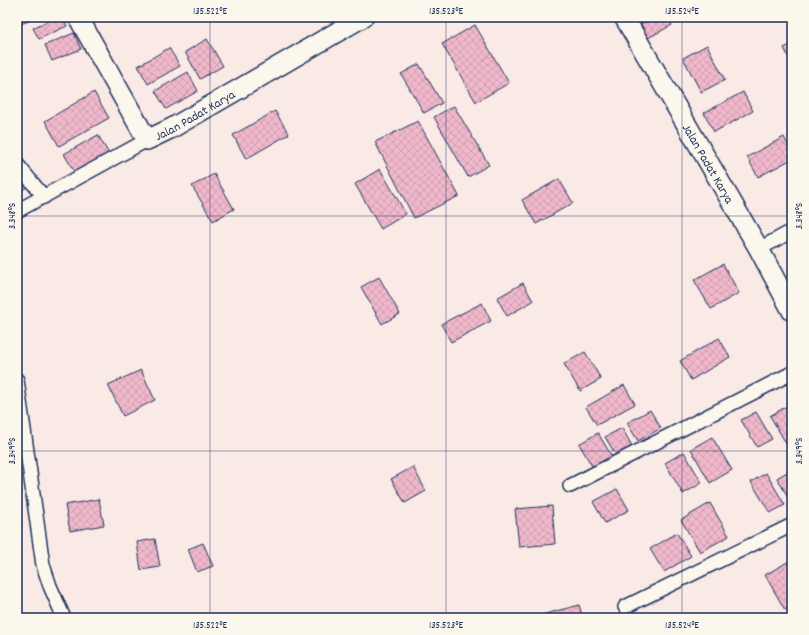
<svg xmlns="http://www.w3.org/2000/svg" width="809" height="635" font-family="Dekko,sans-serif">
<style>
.building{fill:url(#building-cross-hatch);stroke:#1b2f5e}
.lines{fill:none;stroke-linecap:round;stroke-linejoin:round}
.street-casing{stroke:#1b2f5e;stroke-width:16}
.secondary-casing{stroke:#1b2f5e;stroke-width:22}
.street{stroke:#fbf7ec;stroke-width:13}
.secondary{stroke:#fbf7ec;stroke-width:19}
.ticks{fill:none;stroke:#1b2f5e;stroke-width:1;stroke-opacity:0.45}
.labels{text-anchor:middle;stroke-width:4;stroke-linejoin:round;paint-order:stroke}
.street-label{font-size:13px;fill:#1b2f5e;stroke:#fbf7ec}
.neatline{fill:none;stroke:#1b2f5e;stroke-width:1.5}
.ticks-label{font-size:10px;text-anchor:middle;fill:#1b2f5e}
</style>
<defs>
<pattern id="building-cross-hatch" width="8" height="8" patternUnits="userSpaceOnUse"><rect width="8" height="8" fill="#f1b8cb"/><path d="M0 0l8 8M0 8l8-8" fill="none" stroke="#ce9eb1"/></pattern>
</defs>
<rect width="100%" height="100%" fill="#f9eae5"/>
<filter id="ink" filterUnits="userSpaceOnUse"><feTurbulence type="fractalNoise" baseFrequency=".025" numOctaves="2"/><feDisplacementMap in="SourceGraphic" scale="8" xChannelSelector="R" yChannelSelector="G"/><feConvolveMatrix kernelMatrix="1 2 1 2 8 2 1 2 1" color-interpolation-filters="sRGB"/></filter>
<g filter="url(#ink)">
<g class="building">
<path d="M 17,17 L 27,17 L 29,21 L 17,25 Z"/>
<path d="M 55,17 L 63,17 L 67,26 L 39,39 L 33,28 Z"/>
<path d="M 656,17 L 668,17 L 672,25 L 648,38 L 641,24 Z"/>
<path d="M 475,25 L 509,83 L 476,102 L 442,44 Z"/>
<path d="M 74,33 L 81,49 L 52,61 L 45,45 Z"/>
<path d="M 207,39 L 223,66 L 200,79 L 185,52 Z"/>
<path d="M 792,44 L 792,64 L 784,48 Z"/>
<path d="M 707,45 L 725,80 L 701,92 L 683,58 Z"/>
<path d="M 169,48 L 180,66 L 148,84 L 138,66 Z"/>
<path d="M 419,64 L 442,103 L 424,113 L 401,74 Z"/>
<path d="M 188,72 L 198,91 L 166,109 L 155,91 Z"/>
<path d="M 94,92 L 109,118 L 59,146 L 45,121 Z"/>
<path d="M 743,92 L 753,111 L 714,132 L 704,113 Z"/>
<path d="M 454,106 L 489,165 L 468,177 L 434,117 Z"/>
<path d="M 275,111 L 289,134 L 246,159 L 233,135 Z"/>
<path d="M 418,121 L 459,196 L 414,218 L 375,142 Z"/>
<path d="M 98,135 L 109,154 L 75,173 L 64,154 Z"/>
<path d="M 784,137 L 792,153 L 792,159 L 758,177 L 747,157 Z"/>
<path d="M 17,167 L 29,186 L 17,193 Z"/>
<path d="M 380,169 L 406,214 L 381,229 L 355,184 Z"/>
<path d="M 214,174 L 234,209 L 213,221 L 192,186 Z"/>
<path d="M 559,179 L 573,203 L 536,224 L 522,200 Z"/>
<path d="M 723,264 L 739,293 L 711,309 L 694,280 Z"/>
<path d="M 379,277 L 400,314 L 382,324 L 361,287 Z"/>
<path d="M 523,283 L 533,301 L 507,316 L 497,298 Z"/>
<path d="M 482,303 L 491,321 L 451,342 L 441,324 Z"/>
<path d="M 719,338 L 730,357 L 691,380 L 680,361 Z"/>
<path d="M 585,352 L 601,379 L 580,391 L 564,364 Z"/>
<path d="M 141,370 L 155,400 L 123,416 L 108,385 Z"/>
<path d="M 624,385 L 635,404 L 597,425 L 586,407 Z"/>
<path d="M 792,403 L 792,442 L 787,445 L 770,416 Z"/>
<path d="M 650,410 L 661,428 L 638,441 L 627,423 Z"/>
<path d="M 756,412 L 772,439 L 757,447 L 741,420 Z"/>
<path d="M 622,428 L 632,446 L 616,455 L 605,437 Z"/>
<path d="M 598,433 L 614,460 L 595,471 L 579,444 Z"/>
<path d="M 712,437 L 732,470 L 710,483 L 691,449 Z"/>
<path d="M 684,452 L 702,483 L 683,494 L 665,463 Z"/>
<path d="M 413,467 L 426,491 L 405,503 L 391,479 Z"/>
<path d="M 792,469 L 792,504 L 777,478 Z"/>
<path d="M 766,473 L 785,505 L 770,513 L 751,482 Z"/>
<path d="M 617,489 L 629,510 L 605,523 L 593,502 Z"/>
<path d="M 99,499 L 104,525 L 70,531 L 65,505 Z"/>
<path d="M 19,501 L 21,528 L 17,528 L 17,502 Z"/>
<path d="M 710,503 L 729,536 L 700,552 L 681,520 Z"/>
<path d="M 552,506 L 555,544 L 519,547 L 515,509 Z"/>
<path d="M 677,533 L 691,556 L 664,572 L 650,549 Z"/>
<path d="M 155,539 L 160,567 L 141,570 L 137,542 Z"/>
<path d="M 203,543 L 213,566 L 197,572 L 188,549 Z"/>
<path d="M 791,560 L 792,606 L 785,610 L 765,575 Z"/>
<path d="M 579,605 L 583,618 L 530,618 Z"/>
</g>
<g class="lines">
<g class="street-casing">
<g id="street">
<path d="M 17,164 L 44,197"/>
<path d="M 17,211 L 147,140"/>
<path d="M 759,249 L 792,231"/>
<path d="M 17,380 L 43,565 L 50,586 L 64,618"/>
<path d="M 570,486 L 792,373"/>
<path d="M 625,607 L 792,525"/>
</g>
</g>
<g class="secondary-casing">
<g id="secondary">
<path id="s1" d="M 78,17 L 147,140 L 172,128 L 363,17"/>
<path id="s2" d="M 624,17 L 759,249 L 792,311"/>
</g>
</g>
<use href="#street" class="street"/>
<use href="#secondary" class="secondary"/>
</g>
</g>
<path class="ticks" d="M 210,17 L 210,618M 446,17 L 446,618M 682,17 L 682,618M 17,216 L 792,216M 17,451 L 792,451"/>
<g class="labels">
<g class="street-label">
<text dy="5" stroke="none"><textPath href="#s1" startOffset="195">Jalan Padat Karya</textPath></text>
<text dy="5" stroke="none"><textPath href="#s2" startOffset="169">Jalan Padat Karya</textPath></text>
</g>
</g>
<rect width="809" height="635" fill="none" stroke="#fbf7ec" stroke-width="44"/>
<rect x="22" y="22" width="765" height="591" class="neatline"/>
<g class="ticks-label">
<text x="210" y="14">135.522°E</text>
<text x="446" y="14">135.523°E</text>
<text x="682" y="14">135.524°E</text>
<text transform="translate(11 216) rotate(-90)" y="4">3.348°S</text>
<text transform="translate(798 216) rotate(-90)" y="4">3.348°S</text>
<text transform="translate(11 451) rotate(-90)" y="4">3.349°S</text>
<text transform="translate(798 451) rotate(-90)" y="4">3.349°S</text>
<text x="210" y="628">135.522°E</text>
<text x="446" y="628">135.523°E</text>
<text x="682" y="628">135.524°E</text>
</g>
</svg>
